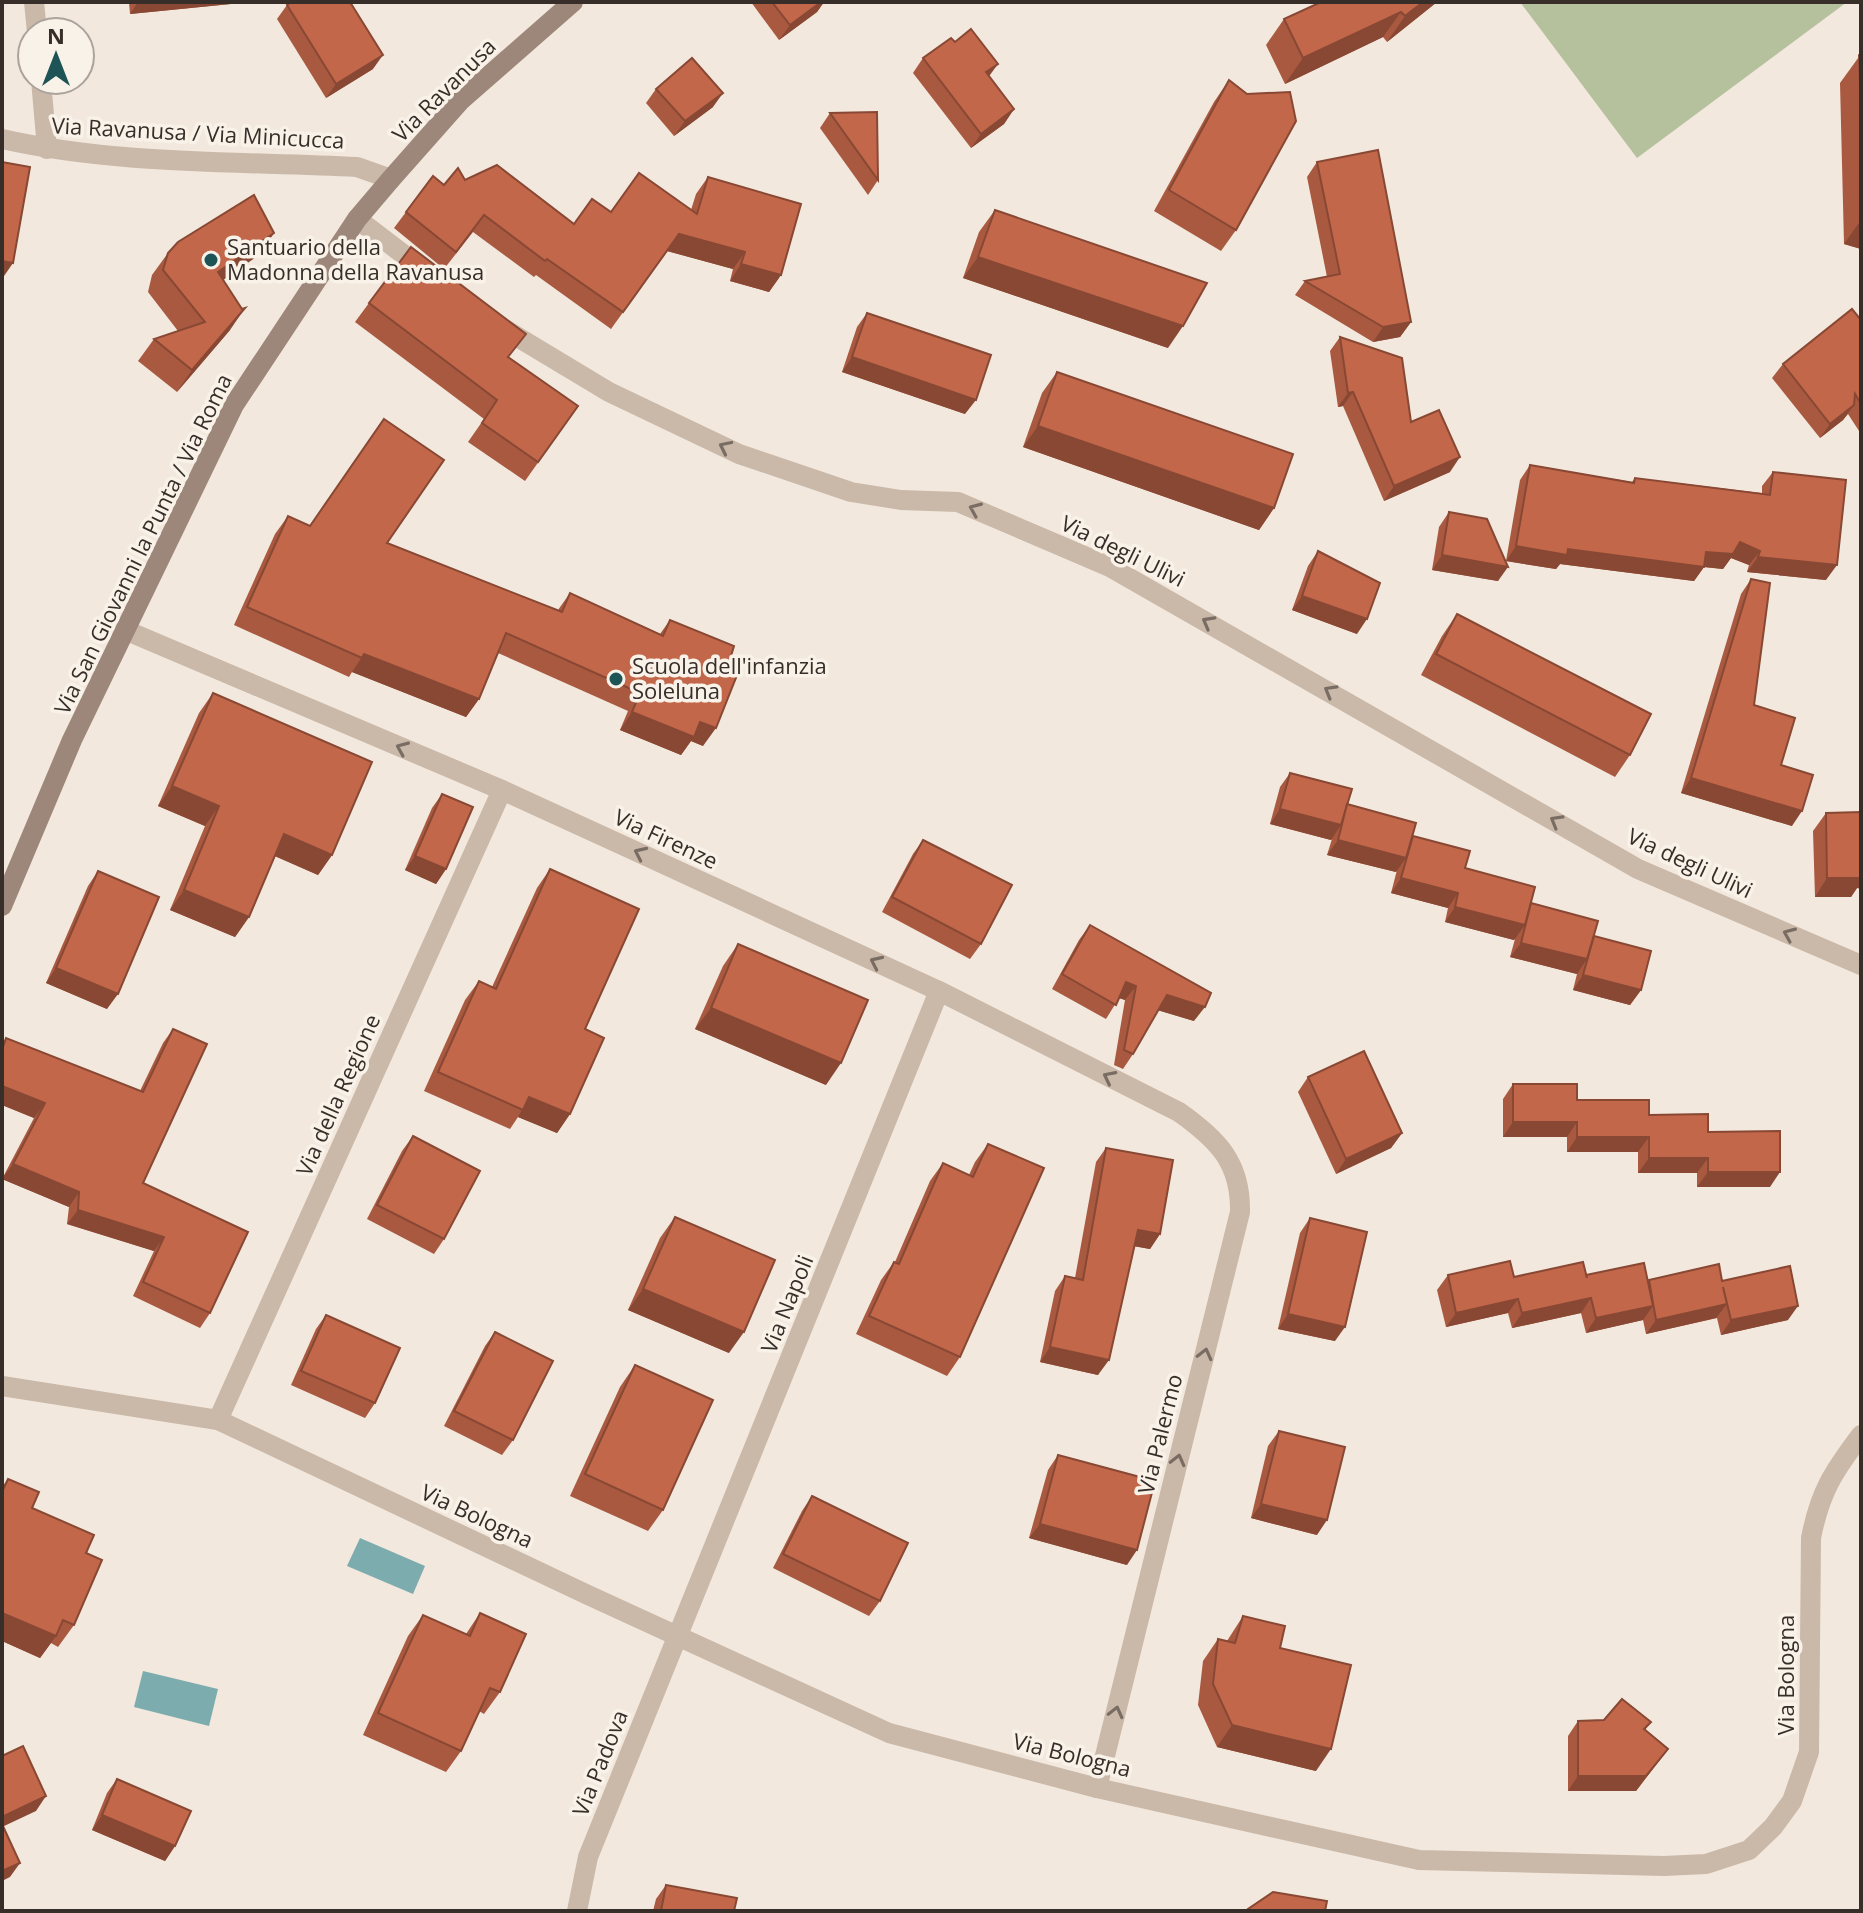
<svg xmlns="http://www.w3.org/2000/svg" width="1863" height="1913" font-family="'Open Sans',sans-serif">
<style>
.green{fill:#b5c09d}
.water{fill:#7cacae}
.lines{fill:none;stroke-linecap:round;stroke-linejoin:round}
.minor{stroke:#cab8a9;stroke-width:20}
.secondary{stroke:#9d877a;stroke-width:20}
.wall{fill:#a85940}
.shaded-wall{fill:#884834}
.building{fill:#c3674a;stroke:#884834;stroke-width:2}
.oneway{stroke:#796c63}
.poi-dot{fill:#1f5457;stroke:#f9f2e9;stroke-width:3}
.labels{text-anchor:middle;stroke-width:7;stroke-linejoin:round;paint-order:stroke}
.street-label{font-size:22px;fill:#372d29;stroke:#f9f2e9}
.poi-label{font-size:22px;fill:#372d29;stroke:#f9f2e9;text-anchor:start}
</style>
<rect width="100%" height="100%" fill="#f2e8dd"/>
<path class="green" d="M 1520,2 L 1847,2 L 1637,158 Z"/>
<g class="water">
<path d="M 360,1538 L 425,1566 L 413,1594 L 347,1566 Z"/>
<path d="M 143,1671 L 218,1689 L 209,1726 L 134,1707 Z"/>
</g>
<g class="lines">
<g class="minor">
<path d="M 34,2 L 37,32"/>
<path d="M 41,80 L 47,149"/>
<path d="M 2,139 C 117,165 239,161 357,167 L 391,179"/>
<path d="M 357,219 L 424,270"/>
<path d="M 501,327 L 609,392 L 739,454 L 851,492 L 901,500 L 958,502 L 1110,567 L 1638,869 L 1861,965"/>
<path d="M 125,630 L 502,790 L 633,850 L 939,991 L 1179,1112 C 1217,1139 1241,1162 1240,1212 L 1097,1788"/>
<path d="M 2,1386 L 218,1420 L 588,1595 L 889,1733 L 1097,1788 L 1419,1860 L 1664,1866 L 1706,1864 L 1749,1850 L 1773,1827 L 1792,1801 L 1809,1752 L 1811,1538 C 1820,1492 1833,1472 1861,1435"/>
<path d="M 218,1420 L 502,790"/>
<path d="M 577,1911 L 588,1857 L 939,991"/>
</g>
<path class="secondary" d="M 2,906 L 72,740 L 234,405 L 357,219 L 391,179 L 460,101 L 573,2"/>
</g>
<g class="wall">
<path d="M 129,2 L 251,2 L 130,14 Z"/>
<path d="M 751,2 L 824,2 L 817,12 L 779,40 Z"/>
<path d="M 1321,2 L 1437,2 L 1387,42 L 1383,37 L 1285,84 L 1266,45 L 1284,19 Z"/>
<path d="M 287,5 L 373,69 L 326,98 L 277,19 Z"/>
<path d="M 1861,54 L 1861,249 L 1844,244 L 1840,83 Z"/>
<path d="M 923,58 L 989,76 L 1014,109 L 1004,124 L 971,148 L 913,73 Z"/>
<path d="M 1229,80 L 1236,230 L 1221,251 L 1154,211 L 1214,102 Z"/>
<path d="M 656,89 L 713,107 L 674,136 L 646,103 Z"/>
<path d="M 830,113 L 878,180 L 868,195 L 820,128 Z"/>
<path d="M 1317,162 L 1411,322 L 1400,337 L 1373,342 L 1295,295 L 1305,281 L 1327,277 L 1307,177 Z"/>
<path d="M 708,177 L 781,275 L 769,292 L 730,281 L 733,269 L 667,251 L 611,329 L 536,275 L 534,277 L 473,232 L 444,269 L 394,228 L 406,212 L 444,185 L 465,180 L 574,224 L 611,212 L 691,210 L 696,194 Z"/>
<path d="M 995,210 L 1168,348 L 963,278 L 979,232 Z"/>
<path d="M 274,233 L 259,255 L 223,280 L 230,330 L 177,392 L 138,361 L 154,339 L 178,331 L 148,292 L 152,275 L 168,253 Z"/>
<path d="M 369,303 L 509,358 L 578,406 L 525,481 L 468,442 L 484,419 L 355,322 Z"/>
<path d="M 867,313 L 965,414 L 842,372 L 857,327 Z"/>
<path d="M 1861,320 L 1861,434 L 1848,414 L 1843,420 L 1820,438 L 1772,378 L 1783,364 Z"/>
<path d="M 1340,337 L 1411,422 L 1450,472 L 1384,501 L 1343,406 L 1338,407 L 1330,351 Z"/>
<path d="M 1057,372 L 1274,508 L 1259,530 L 1023,447 L 1042,393 Z"/>
<path d="M 1530,465 L 1632,482 L 1635,478 L 1762,493 L 1762,486 L 1773,472 L 1826,580 L 1747,572 L 1749,565 L 1731,558 L 1723,569 L 1704,567 L 1694,581 L 1560,564 L 1556,569 L 1506,561 L 1498,581 L 1432,570 L 1439,527 L 1449,512 L 1506,561 L 1520,480 Z"/>
<path d="M 288,516 L 310,526 L 387,543 L 558,610 L 570,593 L 660,634 L 670,620 L 703,746 L 691,741 L 681,755 L 620,730 L 628,711 L 498,653 L 479,699 L 466,717 L 352,672 L 349,677 L 234,625 L 275,534 Z"/>
<path d="M 1318,551 L 1357,634 L 1292,610 L 1308,566 Z"/>
<path d="M 1751,579 L 1754,705 L 1781,765 L 1792,826 L 1681,793 L 1741,594 Z"/>
<path d="M 1457,614 L 1630,755 L 1615,777 L 1421,675 L 1442,636 Z"/>
<path d="M 213,693 L 332,855 L 318,875 L 275,856 L 249,917 L 235,937 L 170,910 L 205,826 L 158,806 L 199,713 Z"/>
<path d="M 1290,773 L 1347,804 L 1412,837 L 1465,868 L 1593,937 L 1641,990 L 1630,1005 L 1573,990 L 1577,974 L 1510,957 L 1515,939 L 1514,940 L 1445,922 L 1448,908 L 1391,893 L 1397,870 L 1396,872 L 1327,855 L 1332,839 L 1331,840 L 1270,824 L 1280,787 Z"/>
<path d="M 442,794 L 446,869 L 436,884 L 405,870 L 432,808 Z"/>
<path d="M 1826,813 L 1857,888 L 1851,897 L 1815,897 L 1813,831 Z"/>
<path d="M 923,840 L 981,944 L 970,959 L 882,912 L 913,854 Z"/>
<path d="M 550,869 L 585,1029 L 570,1114 L 557,1133 L 518,1117 L 510,1129 L 424,1091 L 465,1000 L 479,981 L 492,987 L 537,888 Z"/>
<path d="M 98,871 L 107,1009 L 46,983 L 88,886 Z"/>
<path d="M 1090,925 L 1194,1021 L 1158,1010 L 1133,1054 L 1123,1069 L 1114,1065 L 1125,1000 L 1119,998 L 1106,1019 L 1052,989 L 1079,940 Z"/>
<path d="M 738,944 L 826,1085 L 695,1029 L 723,966 Z"/>
<path d="M 173,1029 L 143,1183 L 210,1313 L 200,1328 L 133,1296 L 154,1251 L 67,1224 L 69,1207 L 2,1179 L 34,1118 L 2,1105 L 2,1045 L 6,1038 L 140,1091 L 163,1043 Z"/>
<path d="M 1308,1077 L 1402,1133 L 1391,1148 L 1336,1174 L 1298,1092 Z"/>
<path d="M 1513,1084 L 1577,1100 L 1649,1115 L 1708,1132 L 1770,1187 L 1697,1187 L 1697,1173 L 1638,1173 L 1638,1152 L 1567,1152 L 1567,1137 L 1503,1137 L 1503,1099 Z"/>
<path d="M 413,1136 L 444,1239 L 434,1254 L 367,1219 L 402,1151 Z"/>
<path d="M 988,1144 L 960,1357 L 947,1376 L 856,1334 L 881,1280 L 894,1262 L 895,1262 L 930,1181 L 943,1163 L 969,1175 L 975,1162 Z"/>
<path d="M 1106,1148 L 1160,1234 L 1150,1249 L 1134,1246 L 1098,1375 L 1040,1362 L 1055,1291 L 1065,1276 L 1075,1278 L 1096,1162 Z"/>
<path d="M 675,1217 L 729,1353 L 628,1310 L 660,1238 Z"/>
<path d="M 1310,1218 L 1335,1341 L 1278,1329 L 1300,1233 Z"/>
<path d="M 1448,1275 L 1514,1277 L 1586,1275 L 1648,1281 L 1722,1281 L 1788,1320 L 1721,1335 L 1717,1318 L 1646,1334 L 1643,1320 L 1586,1333 L 1581,1313 L 1512,1328 L 1508,1313 L 1446,1327 L 1437,1290 Z"/>
<path d="M 326,1315 L 375,1403 L 365,1418 L 291,1385 L 316,1329 Z"/>
<path d="M 495,1332 L 513,1440 L 502,1455 L 444,1426 L 485,1346 Z"/>
<path d="M 635,1365 L 663,1510 L 648,1531 L 570,1496 L 620,1387 Z"/>
<path d="M 1279,1431 L 1317,1535 L 1251,1518 L 1268,1446 Z"/>
<path d="M 1058,1455 L 1127,1565 L 1029,1538 L 1048,1470 Z"/>
<path d="M 8,1479 L 32,1508 L 86,1553 L 74,1625 L 58,1647 L 51,1643 L 40,1658 L 2,1641 L 2,1487 Z"/>
<path d="M 812,1496 L 880,1601 L 869,1616 L 773,1568 L 802,1511 Z"/>
<path d="M 480,1613 L 500,1692 L 484,1714 L 479,1711 L 461,1751 L 446,1772 L 363,1735 L 408,1636 L 423,1615 L 466,1634 Z"/>
<path d="M 1243,1616 L 1280,1648 L 1316,1771 L 1217,1747 L 1198,1705 L 1203,1661 L 1218,1639 L 1227,1641 Z"/>
<path d="M 1578,1721 L 1651,1722 L 1645,1730 L 1668,1749 L 1636,1791 L 1568,1791 L 1568,1736 Z"/>
<path d="M 117,1779 L 175,1846 L 165,1861 L 92,1830 L 107,1793 Z"/>
<path d="M 666,1885 L 734,1911 L 653,1911 L 656,1899 Z"/>
</g>
<g class="shaded-wall">
<path d="M 138,2 L 251,2 L 130,14 Z"/>
<path d="M 821,2 L 824,2 L 817,12 L 779,40 L 790,25 Z"/>
<path d="M 1423,2 L 1437,2 L 1387,42 L 1405,16 Z"/>
<path d="M 1401,12 L 1383,37 L 1285,84 L 1303,58 Z"/>
<path d="M 383,55 L 373,69 L 326,98 L 336,84 Z"/>
<path d="M 998,64 L 987,79 L 986,72 Z"/>
<path d="M 723,93 L 713,107 L 674,136 L 685,121 Z"/>
<path d="M 1014,109 L 1004,124 L 971,148 L 981,134 Z"/>
<path d="M 1861,220 L 1861,249 L 1844,244 Z"/>
<path d="M 274,233 L 259,255 L 203,294 L 218,272 Z"/>
<path d="M 679,234 L 745,252 L 733,269 L 667,251 L 611,329 Z"/>
<path d="M 978,257 L 1183,326 L 1168,348 L 963,278 Z"/>
<path d="M 2,261 L 13,263 L 2,279 Z"/>
<path d="M 741,264 L 781,275 L 769,292 L 730,281 Z"/>
<path d="M 245,308 L 230,330 L 177,392 L 192,370 Z"/>
<path d="M 1411,322 L 1400,337 L 1373,342 L 1383,327 Z"/>
<path d="M 852,357 L 976,400 L 965,414 L 842,372 Z"/>
<path d="M 1353,392 L 1343,406 L 1338,407 L 1348,393 Z"/>
<path d="M 1854,405 L 1843,420 L 1820,438 L 1830,424 Z"/>
<path d="M 1038,426 L 1274,508 L 1259,530 L 1023,447 Z"/>
<path d="M 1460,457 L 1450,472 L 1384,501 L 1394,486 Z"/>
<path d="M 1740,542 L 1760,551 L 1749,565 L 1731,558 L 1723,569 L 1704,567 L 1694,581 L 1560,564 L 1556,569 L 1506,561 L 1516,546 L 1706,552 Z"/>
<path d="M 1442,555 L 1508,567 L 1498,581 L 1432,570 Z"/>
<path d="M 1758,557 L 1837,565 L 1826,580 L 1747,572 Z"/>
<path d="M 1302,596 L 1367,619 L 1357,634 L 1292,610 Z"/>
<path d="M 364,654 L 479,699 L 466,717 L 352,672 Z"/>
<path d="M 632,712 L 700,722 L 716,728 L 703,746 L 691,741 L 681,755 L 620,730 Z"/>
<path d="M 1691,778 L 1802,811 L 1792,826 L 1681,793 Z"/>
<path d="M 172,786 L 219,806 L 205,826 L 158,806 Z"/>
<path d="M 1280,809 L 1341,825 L 1331,840 L 1270,824 Z"/>
<path d="M 284,834 L 332,855 L 318,875 L 270,854 Z"/>
<path d="M 1338,840 L 1406,858 L 1396,872 L 1327,855 Z"/>
<path d="M 415,856 L 446,869 L 436,884 L 405,870 Z"/>
<path d="M 1861,874 L 1861,889 L 1857,888 L 1851,897 L 1815,897 L 1827,878 Z"/>
<path d="M 1401,878 L 1458,893 L 1448,908 L 1391,893 Z"/>
<path d="M 184,890 L 249,917 L 235,937 L 170,910 Z"/>
<path d="M 1455,907 L 1525,925 L 1514,940 L 1445,922 Z"/>
<path d="M 1521,943 L 1587,959 L 1577,974 L 1510,957 Z"/>
<path d="M 56,968 L 118,994 L 107,1009 L 46,983 Z"/>
<path d="M 1583,975 L 1641,990 L 1630,1005 L 1573,990 Z"/>
<path d="M 1126,982 L 1136,986 L 1125,1000 L 1116,997 Z"/>
<path d="M 1167,995 L 1205,1007 L 1194,1021 L 1157,1010 Z"/>
<path d="M 711,1008 L 841,1063 L 826,1085 L 695,1029 Z"/>
<path d="M 2,1086 L 45,1103 L 34,1118 L 2,1105 Z"/>
<path d="M 529,1097 L 570,1114 L 557,1133 L 518,1117 Z"/>
<path d="M 1513,1122 L 1577,1122 L 1567,1137 L 1503,1137 Z"/>
<path d="M 1402,1133 L 1391,1148 L 1336,1174 L 1346,1159 Z"/>
<path d="M 1577,1137 L 1649,1137 L 1638,1152 L 1567,1152 Z"/>
<path d="M 1649,1158 L 1708,1158 L 1697,1173 L 1638,1173 Z"/>
<path d="M 13,1164 L 79,1192 L 69,1207 L 2,1179 Z"/>
<path d="M 1708,1172 L 1780,1172 L 1770,1187 L 1697,1187 Z"/>
<path d="M 78,1210 L 164,1237 L 154,1251 L 67,1224 Z"/>
<path d="M 1138,1230 L 1160,1234 L 1150,1249 L 1127,1245 Z"/>
<path d="M 643,1289 L 744,1332 L 729,1353 L 628,1310 Z"/>
<path d="M 1591,1298 L 1581,1313 L 1512,1328 L 1522,1313 Z"/>
<path d="M 1518,1299 L 1508,1313 L 1446,1327 L 1456,1313 Z"/>
<path d="M 1727,1304 L 1716,1318 L 1646,1334 L 1656,1320 Z"/>
<path d="M 1653,1306 L 1643,1320 L 1586,1333 L 1596,1318 Z"/>
<path d="M 1798,1306 L 1788,1320 L 1721,1335 L 1731,1320 Z"/>
<path d="M 1288,1314 L 1345,1327 L 1335,1341 L 1278,1329 Z"/>
<path d="M 1050,1347 L 1109,1360 L 1098,1375 L 1040,1362 Z"/>
<path d="M 1261,1504 L 1327,1520 L 1317,1535 L 1251,1518 Z"/>
<path d="M 1040,1524 L 1137,1550 L 1127,1565 L 1029,1538 Z"/>
<path d="M 2,1613 L 56,1636 L 40,1658 L 2,1641 Z"/>
<path d="M 1232,1725 L 1331,1749 L 1316,1771 L 1217,1747 Z"/>
<path d="M 1668,1749 L 1636,1791 L 1568,1791 L 1578,1776 Z"/>
<path d="M 46,1796 L 36,1811 L 2,1827 L 2,1817 Z"/>
<path d="M 102,1815 L 175,1846 L 165,1861 L 92,1830 Z"/>
<path d="M 20,1863 L 10,1877 L 2,1881 L 2,1871 Z"/>
</g>
<g class="building">
<path d="M 291,2 L 350,2 L 383,55 L 336,84 L 287,5 Z"/>
<path d="M 772,2 L 821,2 L 790,25 Z"/>
<path d="M 1321,2 L 1423,2 L 1405,16 L 1401,12 L 1303,58 L 1284,19 Z"/>
<path d="M 971,29 L 998,64 L 986,72 L 1014,109 L 981,134 L 923,58 L 951,38 L 955,42 Z"/>
<path d="M 1861,54 L 1861,110 L 1859,55 Z"/>
<path d="M 692,58 L 723,93 L 685,121 L 656,89 Z"/>
<path d="M 1229,80 L 1247,94 L 1290,92 L 1296,121 L 1236,230 L 1169,190 Z"/>
<path d="M 877,112 L 878,180 L 830,113 Z"/>
<path d="M 1378,150 L 1411,322 L 1383,327 L 1305,281 L 1340,274 L 1317,162 Z"/>
<path d="M 2,162 L 30,167 L 13,263 L 2,261 Z"/>
<path d="M 497,165 L 574,224 L 592,199 L 611,212 L 639,173 L 697,214 L 708,177 L 801,204 L 781,275 L 741,264 L 745,252 L 679,234 L 623,312 L 547,259 L 545,261 L 484,215 L 456,252 L 406,212 L 433,176 L 444,185 L 458,168 L 465,180 Z"/>
<path d="M 254,195 L 274,233 L 218,272 L 242,309 L 245,308 L 192,370 L 154,339 L 205,322 L 163,270 L 168,253 L 178,242 Z"/>
<path d="M 995,210 L 1207,283 L 1183,326 L 978,257 Z"/>
<path d="M 411,247 L 526,334 L 508,357 L 578,406 L 538,462 L 482,423 L 497,400 L 369,303 Z"/>
<path d="M 1852,309 L 1861,320 L 1861,404 L 1855,394 L 1854,405 L 1830,424 L 1783,364 Z"/>
<path d="M 867,313 L 991,355 L 976,400 L 852,357 Z"/>
<path d="M 1340,337 L 1402,358 L 1411,422 L 1439,410 L 1460,457 L 1394,486 L 1353,392 L 1348,393 Z"/>
<path d="M 1057,372 L 1293,454 L 1274,508 L 1038,426 Z"/>
<path d="M 384,419 L 444,460 L 387,543 L 562,612 L 570,593 L 663,636 L 670,620 L 734,646 L 731,656 L 743,660 L 716,728 L 700,722 L 694,737 L 632,712 L 640,693 L 506,633 L 479,699 L 364,654 L 362,658 L 247,607 L 288,516 L 310,526 Z"/>
<path d="M 1530,465 L 1634,483 L 1635,478 L 1770,495 L 1773,472 L 1846,480 L 1837,565 L 1758,557 L 1760,551 L 1740,542 L 1733,554 L 1706,552 L 1704,567 L 1568,549 L 1567,555 L 1516,546 Z"/>
<path d="M 1449,512 L 1487,519 L 1508,567 L 1442,555 Z"/>
<path d="M 1318,551 L 1380,583 L 1367,619 L 1302,596 Z"/>
<path d="M 1751,579 L 1770,583 L 1754,705 L 1795,718 L 1781,765 L 1813,775 L 1802,811 L 1691,778 Z"/>
<path d="M 1457,614 L 1651,714 L 1630,755 L 1436,654 Z"/>
<path d="M 213,693 L 372,762 L 332,855 L 284,834 L 249,917 L 184,890 L 219,806 L 172,786 Z"/>
<path d="M 1290,773 L 1352,789 L 1341,825 L 1280,809 Z"/>
<path d="M 442,794 L 473,807 L 446,869 L 415,856 Z"/>
<path d="M 1347,804 L 1416,823 L 1406,858 L 1338,840 Z"/>
<path d="M 1861,812 L 1861,878 L 1827,878 L 1826,813 Z"/>
<path d="M 1413,836 L 1470,851 L 1465,868 L 1535,887 L 1525,925 L 1455,907 L 1458,893 L 1401,878 Z"/>
<path d="M 923,840 L 1012,885 L 981,944 L 892,897 Z"/>
<path d="M 550,869 L 639,909 L 585,1029 L 604,1038 L 570,1114 L 529,1097 L 523,1110 L 438,1072 L 479,981 L 496,989 Z"/>
<path d="M 98,871 L 159,897 L 118,994 L 56,968 Z"/>
<path d="M 1531,903 L 1598,921 L 1587,959 L 1521,943 Z"/>
<path d="M 1090,925 L 1211,993 L 1205,1007 L 1167,995 L 1133,1054 L 1124,1050 L 1136,986 L 1126,982 L 1116,1005 L 1062,974 Z"/>
<path d="M 1594,936 L 1651,951 L 1641,990 L 1583,975 Z"/>
<path d="M 738,944 L 868,1000 L 841,1063 L 711,1008 Z"/>
<path d="M 173,1029 L 207,1044 L 143,1183 L 248,1232 L 210,1313 L 143,1282 L 164,1237 L 78,1210 L 79,1192 L 13,1164 L 45,1103 L 2,1086 L 2,1050 L 6,1038 L 143,1092 Z"/>
<path d="M 1364,1051 L 1402,1133 L 1346,1159 L 1308,1077 Z"/>
<path d="M 1513,1084 L 1577,1084 L 1577,1100 L 1649,1100 L 1649,1115 L 1708,1114 L 1708,1132 L 1780,1131 L 1780,1172 L 1708,1172 L 1708,1158 L 1649,1158 L 1649,1137 L 1577,1137 L 1577,1122 L 1513,1122 Z"/>
<path d="M 413,1136 L 480,1171 L 444,1239 L 377,1205 Z"/>
<path d="M 988,1144 L 1044,1168 L 960,1357 L 869,1316 L 894,1262 L 899,1264 L 943,1163 L 973,1177 Z"/>
<path d="M 1106,1148 L 1173,1160 L 1160,1234 L 1138,1230 L 1109,1360 L 1050,1347 L 1065,1276 L 1083,1280 Z"/>
<path d="M 675,1217 L 775,1260 L 744,1332 L 643,1289 Z"/>
<path d="M 1310,1218 L 1367,1232 L 1345,1327 L 1288,1314 Z"/>
<path d="M 1510,1261 L 1514,1277 L 1583,1262 L 1587,1278 L 1586,1275 L 1644,1263 L 1653,1306 L 1596,1318 L 1591,1298 L 1522,1313 L 1518,1299 L 1456,1313 L 1448,1275 Z"/>
<path d="M 1719,1264 L 1722,1281 L 1790,1266 L 1798,1306 L 1731,1320 L 1723,1287 L 1727,1304 L 1656,1320 L 1649,1280 Z"/>
<path d="M 326,1315 L 400,1348 L 375,1403 L 301,1371 Z"/>
<path d="M 495,1332 L 553,1361 L 513,1440 L 454,1411 Z"/>
<path d="M 635,1365 L 713,1400 L 663,1510 L 585,1474 Z"/>
<path d="M 1279,1431 L 1345,1447 L 1327,1520 L 1261,1504 Z"/>
<path d="M 1058,1455 L 1155,1481 L 1137,1550 L 1040,1524 Z"/>
<path d="M 8,1479 L 39,1492 L 32,1508 L 94,1535 L 86,1553 L 102,1560 L 74,1625 L 63,1620 L 56,1636 L 2,1613 L 2,1492 Z"/>
<path d="M 812,1496 L 908,1543 L 880,1601 L 783,1554 Z"/>
<path d="M 480,1613 L 526,1634 L 500,1692 L 490,1688 L 461,1751 L 378,1713 L 423,1615 L 470,1636 Z"/>
<path d="M 1243,1616 L 1285,1626 L 1280,1648 L 1351,1665 L 1331,1749 L 1232,1725 L 1213,1684 L 1218,1639 L 1235,1643 Z"/>
<path d="M 1622,1699 L 1651,1722 L 1644,1729 L 1668,1749 L 1646,1776 L 1578,1776 L 1578,1721 L 1604,1720 Z"/>
<path d="M 23,1746 L 46,1796 L 2,1817 L 2,1756 Z"/>
<path d="M 117,1779 L 191,1811 L 175,1846 L 102,1815 Z"/>
<path d="M 2,1824 L 20,1863 L 2,1871 Z"/>
<path d="M 666,1885 L 737,1898 L 734,1911 L 661,1911 Z"/>
<path d="M 1273,1892 L 1327,1901 L 1325,1911 L 1245,1911 Z"/>
</g>
<defs><path id="oneway-chevron" d="M-2-3.5L2.5 0L-2 3.5" fill="none" stroke-width="1.6" stroke-linecap="round" stroke-linejoin="round" transform="scale(2)"/></defs>
<g class="oneway">
<use href="#oneway-chevron" transform="translate(725 447) rotate(-154)"/>
<use href="#oneway-chevron" transform="translate(975 509) rotate(-157)"/>
<use href="#oneway-chevron" transform="translate(1208 622) rotate(-151)"/>
<use href="#oneway-chevron" transform="translate(1330 691) rotate(-150)"/>
<use href="#oneway-chevron" transform="translate(402 748) rotate(-157)"/>
<use href="#oneway-chevron" transform="translate(1556 821) rotate(-150)"/>
<use href="#oneway-chevron" transform="translate(640 853) rotate(-155)"/>
<use href="#oneway-chevron" transform="translate(1789 934) rotate(-157)"/>
<use href="#oneway-chevron" transform="translate(876 962) rotate(-155)"/>
<use href="#oneway-chevron" transform="translate(1109 1077) rotate(-153)"/>
<use href="#oneway-chevron" transform="translate(1205 1354) rotate(-76)"/>
<use href="#oneway-chevron" transform="translate(1178 1460) rotate(-76)"/>
<use href="#oneway-chevron" transform="translate(1116 1712) rotate(-76)"/>
</g>
<g class="poi-dot">
<circle cx="211" cy="260" r="8"/>
<circle cx="616" cy="679" r="8"/>
</g>
<g class="labels">
<g class="street-label">
<text transform="translate(444 90) rotate(-45)" y="8">Via Ravanusa</text>
<text transform="translate(198 133) rotate(3)" y="8">Via Ravanusa / Via Minicucca</text>
<text transform="translate(143 544) rotate(-64)" y="8">Via San Giovanni la Punta / Via Roma</text>
<text transform="translate(1123 551) rotate(26)" y="8">Via degli Ulivi</text>
<text transform="translate(666 839) rotate(25)" y="8">Via Firenze</text>
<text transform="translate(1690 863) rotate(25)" y="8">Via degli Ulivi</text>
<text transform="translate(338 1095) rotate(-66)" y="8">Via della Regione</text>
<text transform="translate(787 1304) rotate(-68)" y="8">Via Napoli</text>
<text transform="translate(1160 1434) rotate(-76)" y="8">Via Palermo</text>
<text transform="translate(477 1516) rotate(25)" y="8">Via Bologna</text>
<text transform="translate(1786 1675) rotate(-90)" y="8">Via Bologna</text>
<text transform="translate(1072 1755) rotate(14)" y="8">Via Bologna</text>
<text transform="translate(600 1763) rotate(-68)" y="8">Via Padova</text>
</g>
<g class="poi-label">
<text x="227" y="255">Santuario della<tspan x="227" dy="25">Madonna della Ravanusa</tspan></text>
<text x="632" y="674">Scuola dell'infanzia<tspan x="632" dy="25">Soleluna</tspan></text>
</g>
</g>
<rect width="1863" height="1913" fill="none" stroke="#372d29" stroke-width="8"/>
<g transform="translate(56 56)"><circle r="38" fill="#f9f2e9" stroke="#aba39c" stroke-width="2"/>
<path d="M0-6L14 30L0 20L-14 30Z" fill="#1f5457"/>
<text y="-12" font-size="22" font-weight="bold" text-anchor="middle" fill="#372d29">N</text>
</g>
</svg>
